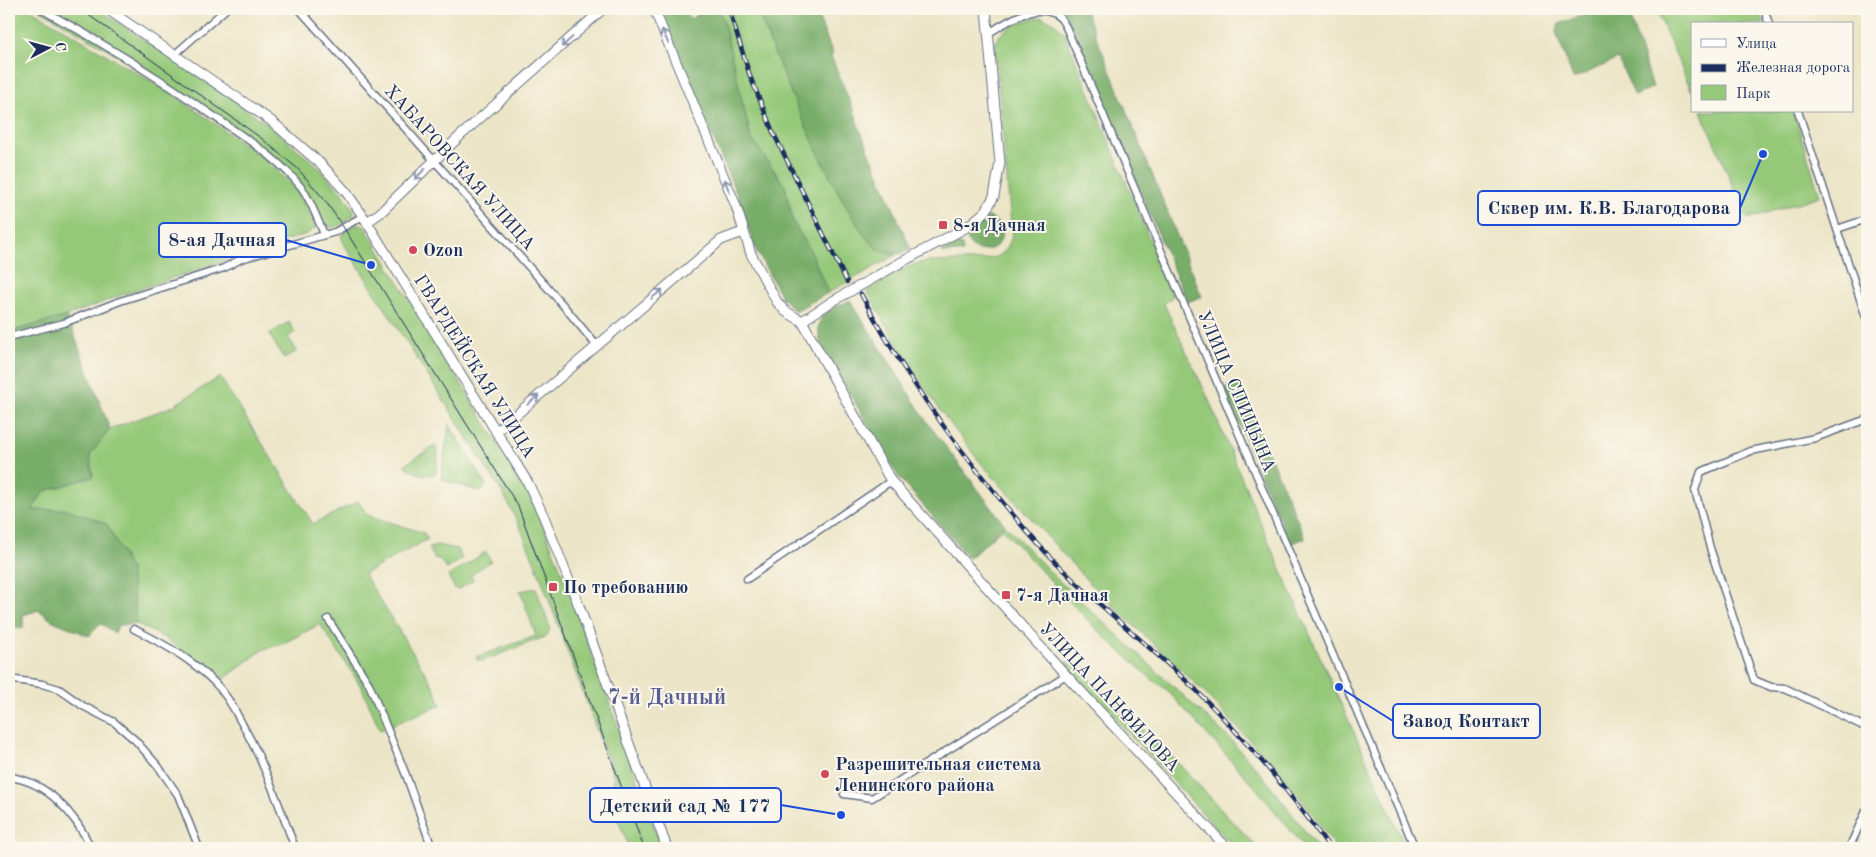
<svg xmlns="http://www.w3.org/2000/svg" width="1876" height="857" font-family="'Old Standard TT',serif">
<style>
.green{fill:#95c979;stroke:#587c6c}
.forest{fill:#78ad69;stroke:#4a6e64}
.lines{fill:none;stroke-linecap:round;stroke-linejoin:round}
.street-casing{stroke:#646f83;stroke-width:9}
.secondary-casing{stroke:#646f83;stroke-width:11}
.street{stroke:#fff;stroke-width:6}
.secondary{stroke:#fff;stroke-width:9}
.tram{stroke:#1b2f5e;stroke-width:1}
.rail-casing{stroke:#1b2f5e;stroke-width:4.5}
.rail{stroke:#fbf7ec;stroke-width:2.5;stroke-dasharray:8;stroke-linecap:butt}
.secondary-bridge-casing{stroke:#646f83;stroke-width:11;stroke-linecap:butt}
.secondary-bridge{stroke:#fff;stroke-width:9}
.oneway{stroke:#8d97ae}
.poi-dot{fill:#d1495b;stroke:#fbf7ec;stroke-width:2}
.labels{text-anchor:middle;stroke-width:4;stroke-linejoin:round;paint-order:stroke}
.street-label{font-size:18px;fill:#1b2f5e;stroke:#fbf7ec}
.poi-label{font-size:18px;font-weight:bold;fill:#1b2f5e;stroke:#fbf7ec;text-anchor:start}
.district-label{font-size:22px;font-weight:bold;fill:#585f92;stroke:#fbf7ec}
.leader{fill:none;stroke:#1d4ed8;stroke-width:2}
.callout-dot{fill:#1d4ed8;stroke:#fbf7ec;stroke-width:2}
.callout{fill:#fbf7ec;stroke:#1d4ed8;stroke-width:2}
.callout-label{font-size:19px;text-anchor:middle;font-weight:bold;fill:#1b2f5e}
</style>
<rect width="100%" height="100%" fill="#fbf7ec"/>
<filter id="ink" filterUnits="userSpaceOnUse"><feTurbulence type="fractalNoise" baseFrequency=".02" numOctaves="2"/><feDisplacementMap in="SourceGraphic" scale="10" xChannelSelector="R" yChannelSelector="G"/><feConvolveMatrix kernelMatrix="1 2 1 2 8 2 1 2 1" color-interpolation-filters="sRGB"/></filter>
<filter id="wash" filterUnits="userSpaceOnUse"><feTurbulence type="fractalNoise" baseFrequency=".0096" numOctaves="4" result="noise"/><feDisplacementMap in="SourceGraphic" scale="20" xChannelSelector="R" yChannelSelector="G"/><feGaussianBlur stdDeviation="1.12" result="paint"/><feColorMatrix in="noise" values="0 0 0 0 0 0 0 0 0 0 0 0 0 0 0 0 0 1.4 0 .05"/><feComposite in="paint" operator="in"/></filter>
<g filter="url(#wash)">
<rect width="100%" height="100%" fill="#ece5c7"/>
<g class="green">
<path d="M 9,9 L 30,9 L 174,95 L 264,158 L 298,191 L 317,227 L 307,234 L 240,254 L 221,262 L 124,294 L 67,316 L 9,332 Z"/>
<path d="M 39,9 L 98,9 L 268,124 L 318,167 L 343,194 L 354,211 L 353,216 C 344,223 336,230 325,226 L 307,194 L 272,159 L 155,77 Z"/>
<path d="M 718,9 L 757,9 L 800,113 L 881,252 L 896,255 L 828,293 L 810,250 L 793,222 L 785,186 L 751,138 L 723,20 Z"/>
<path d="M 1656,9 L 1759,9 L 1764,24 L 1692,24 L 1692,92 Z"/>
<path d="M 1041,17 L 1053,22 L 1064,32 L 1173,296 L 1164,304 L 1207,396 L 1276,559 L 1406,848 L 1336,848 L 1306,805 L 1272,764 L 1198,686 L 1093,587 L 980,462 L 940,410 L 907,362 L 867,291 C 879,284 903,268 915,264 C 935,258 987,266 1003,253 C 1007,249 1010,242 1012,236 L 995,44 C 1001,27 1024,20 1041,17 Z"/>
<path d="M 1701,111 L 1793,111 L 1820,196 L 1747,219 Z"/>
<path d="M 359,224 L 364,226 L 523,484 L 540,518 L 559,565 L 662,848 L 629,848 L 609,795 C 609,788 615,784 614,777 L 539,573 L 521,529 L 505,497 L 344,244 L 341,235 L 353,226 Z"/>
<path d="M 289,322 L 295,332 L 288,337 L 297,351 L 284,359 L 269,334 Z"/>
<path d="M 220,377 L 313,524 L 358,501 L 367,515 L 424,533 L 428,539 L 364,574 L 434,687 L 441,705 L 380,730 L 362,688 L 320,624 L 282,644 L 264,649 L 220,682 L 193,658 L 166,639 L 137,624 L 130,569 L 31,510 L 44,491 L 92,477 L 90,455 L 110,429 L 171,407 Z"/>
<path d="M 449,424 L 486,485 L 481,492 L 441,479 Z"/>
<path d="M 435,446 L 438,453 L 436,473 C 426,478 411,472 404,465 Z"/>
<path d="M 1005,525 L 1057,579 L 1228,737 L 1263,776 L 1318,848 L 1305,848 L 1254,786 L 1166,689 L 1154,681 L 1099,632 L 1001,528 Z"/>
<path d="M 437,545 L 457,549 L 462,559 L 447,569 L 438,558 L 435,559 L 429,549 Z"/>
<path d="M 486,552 L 491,561 L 471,575 L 473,580 L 459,589 L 455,589 L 448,576 Z"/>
<path d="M 536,588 L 550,628 L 547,636 L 482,661 L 477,660 L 476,657 L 536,636 L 520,591 Z"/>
<path d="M 1069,660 L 1177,762 L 1255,845 L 1251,848 L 1235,848 L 1065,664 Z"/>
</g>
<g class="forest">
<path d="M 658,9 L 683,9 L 690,19 L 699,14 L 698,9 L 718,9 L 723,20 L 751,138 L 785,186 L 793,222 L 810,250 L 828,293 L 795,311 L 782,298 L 754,246 L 741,204 Z"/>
<path d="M 757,9 L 815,9 L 833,54 L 831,56 L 857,119 L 856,120 L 911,250 C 902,253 892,257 882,252 C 849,238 771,49 757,9 Z"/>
<path d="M 1060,9 L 1085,9 L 1202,297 L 1187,302 L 1070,23 Z"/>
<path d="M 1597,9 L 1627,9 L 1653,87 L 1635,96 L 1618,59 L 1573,79 L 1556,32 L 1559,24 Z"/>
<path d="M 989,217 C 994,219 998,222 1000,227 C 1010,251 969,261 967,236 Z"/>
<path d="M 955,242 L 962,245 L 963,252 L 942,253 L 942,248 Z"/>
<path d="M 850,300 L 927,422 L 1005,525 L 969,559 L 898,476 L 821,344 C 815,322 820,318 835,305 L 837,307 Z"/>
<path d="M 67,316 L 110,429 L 90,455 L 93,477 L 44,491 L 32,510 L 67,509 L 107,524 L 130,569 L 137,624 L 118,625 L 115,633 L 101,624 L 89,636 L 51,620 L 39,610 L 23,615 L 23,628 L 9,629 L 9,332 Z"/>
<path d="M 1239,383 L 1305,538 L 1290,544 L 1224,389 Z"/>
</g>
</g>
<g filter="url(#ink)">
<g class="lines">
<g class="street-casing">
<g id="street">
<path d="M 41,9 C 102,42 161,79 218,119 C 248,140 278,158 301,187 C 311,200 317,219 324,234"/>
<path d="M 299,9 L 562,304 L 597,346"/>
<path d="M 1764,9 L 1769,24"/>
<path d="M 989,33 C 1006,22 1038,0 1059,17 C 1062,19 1064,24 1066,27 L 1415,848"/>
<path d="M 174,55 L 226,9"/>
<path d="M 1798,111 L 1867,320"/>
<path d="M 1837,229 L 1867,219"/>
<path d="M 9,337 L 64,323 L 120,301 L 224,268 L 241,259 L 335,232 L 363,216"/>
<path d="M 1867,419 L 1815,438 L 1751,451 L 1701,472 L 1695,490 L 1710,548 L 1754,680 L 1771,687 L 1785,688 L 1867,728"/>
<path d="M 747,579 L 891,481"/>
<path d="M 328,619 L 369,684 L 406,775 L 432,848"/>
<path d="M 134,629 C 162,643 190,658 213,681 C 225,692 234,708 241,722 C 264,762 279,805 295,848"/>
<path d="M 9,679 L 42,684 L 59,689 L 83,706 L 114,722 L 135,740 L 158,766 L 178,795 L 199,848"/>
<path d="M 9,777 C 47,781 76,815 91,848"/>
<path d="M 844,794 L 872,798 L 1066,675"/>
<path d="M 1849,848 L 1867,809"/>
</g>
</g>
<g class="secondary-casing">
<g id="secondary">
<path d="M 107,9 L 270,120 L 321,164 L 346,192 L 363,216 L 528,483 L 544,517 L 579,606 L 667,848"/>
<path d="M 654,9 L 736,206 L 751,254 L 777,302 L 785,311 L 802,321 L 891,481 L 1066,675 L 1227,848"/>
<path d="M 367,222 L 380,213 L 460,136 L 603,9"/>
<path d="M 900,263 L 967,227 L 986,211 L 994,196 L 1000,163 L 986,9"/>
<path d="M 802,321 L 833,301"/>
<path d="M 496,432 L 721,240 L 743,232"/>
</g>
</g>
<use href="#street" class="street"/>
<use href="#secondary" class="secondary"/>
<path class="tram" d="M 80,9 L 261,138 L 298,169 L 324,199 L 344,228 L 518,506 L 644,848"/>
<g class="rail-casing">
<g id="rail">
<path d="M 729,9 L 750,76 L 773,132 L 847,282"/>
<path d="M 861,294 C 899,366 945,432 996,494 C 1018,521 1039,547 1064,571 C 1106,612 1153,649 1196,690 C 1245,739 1290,792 1330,848"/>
</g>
</g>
<use href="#rail" class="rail"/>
<g class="secondary-bridge-casing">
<path id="secondary-bridge" d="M 833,301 L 900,263"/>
</g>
<use href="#secondary-bridge" class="secondary-bridge"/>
</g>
<defs><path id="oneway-shaft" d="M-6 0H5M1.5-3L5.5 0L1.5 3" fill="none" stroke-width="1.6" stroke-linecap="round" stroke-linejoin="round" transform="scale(1.25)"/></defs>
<g class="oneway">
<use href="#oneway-shaft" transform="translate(665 36) rotate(-113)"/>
<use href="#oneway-shaft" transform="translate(567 42) rotate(138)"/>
<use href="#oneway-shaft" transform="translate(420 174) rotate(136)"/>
<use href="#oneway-shaft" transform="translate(727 186) rotate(-112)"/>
<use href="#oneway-shaft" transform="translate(657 294) rotate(-40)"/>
<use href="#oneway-shaft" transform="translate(533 400) rotate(-40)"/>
</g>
</g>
<g class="poi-dot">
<rect x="938" y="220" width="10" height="10" rx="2.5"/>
<circle cx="413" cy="250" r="5"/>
<rect x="548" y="582" width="10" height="10" rx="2.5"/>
<rect x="1001" y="590" width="10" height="10" rx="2.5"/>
<circle cx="825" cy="774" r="5"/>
</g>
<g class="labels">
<g class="street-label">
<text transform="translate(460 167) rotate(48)" y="6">ХАБАРОВСКАЯ УЛИЦА</text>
<text transform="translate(475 366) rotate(58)" y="6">ГВАРДЕЙСКАЯ УЛИЦА</text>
<text transform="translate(1237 391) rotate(67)" y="6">УЛИЦА СПИЦЫНА</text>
<text transform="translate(1110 697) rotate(47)" y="6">УЛИЦА ПАНФИЛОВА</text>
</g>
<g class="poi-label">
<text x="953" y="231">8-я Дачная</text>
<text x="423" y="256">Ozon</text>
<text x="563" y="593">По требованию</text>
<text x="1016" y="601">7-я Дачная</text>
<text x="835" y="770">Разрешительная система<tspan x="835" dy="21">Ленинского района</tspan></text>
</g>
<g class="district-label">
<text x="667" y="704">7-й Дачный</text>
</g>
</g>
<path class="leader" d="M1763 154L1740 208M371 265L286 240M1339 687L1393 721M841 815L781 805"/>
<g class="callout-dot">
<circle cx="1763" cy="154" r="5"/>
<circle cx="371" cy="265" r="5"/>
<circle cx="1339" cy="687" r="5"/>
<circle cx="841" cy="815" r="5"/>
</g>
<g class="callout">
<rect x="1478" y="191" width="262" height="34" rx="5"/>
<rect x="159" y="223" width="127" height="34" rx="5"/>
<rect x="1393" y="704" width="147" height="34" rx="5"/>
<rect x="590" y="788" width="191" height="34" rx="5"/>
</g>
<g class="callout-label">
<text x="1609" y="214">Сквер им. К.В. Благодарова</text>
<text x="222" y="246">8-ая Дачная</text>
<text x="1466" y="727">Завод Контакт</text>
<text x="685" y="812">Детский сад № 177</text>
</g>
<rect width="1876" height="857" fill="none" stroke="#fbf7ec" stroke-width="30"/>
<rect x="1691" y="22" width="162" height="90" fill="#fbf7ec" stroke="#a1a7b3"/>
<rect x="1701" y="39" width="25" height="8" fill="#ffffff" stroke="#a1a7b3"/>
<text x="1736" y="48" font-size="15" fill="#1b2f5e">Улица</text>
<rect x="1701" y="64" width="25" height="8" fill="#1b2f5e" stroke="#a1a7b3"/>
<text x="1736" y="72" font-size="15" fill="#1b2f5e">Железная дорога</text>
<rect x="1701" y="85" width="25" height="15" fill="#95c979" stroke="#a1a7b3"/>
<text x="1736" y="98" font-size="15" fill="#1b2f5e">Парк</text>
<g transform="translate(48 48) rotate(84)" stroke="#fbf7ec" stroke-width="4" paint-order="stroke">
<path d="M0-4L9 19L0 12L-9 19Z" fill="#1b2f5e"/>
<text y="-8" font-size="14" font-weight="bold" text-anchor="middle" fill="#1b2f5e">С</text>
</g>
</svg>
